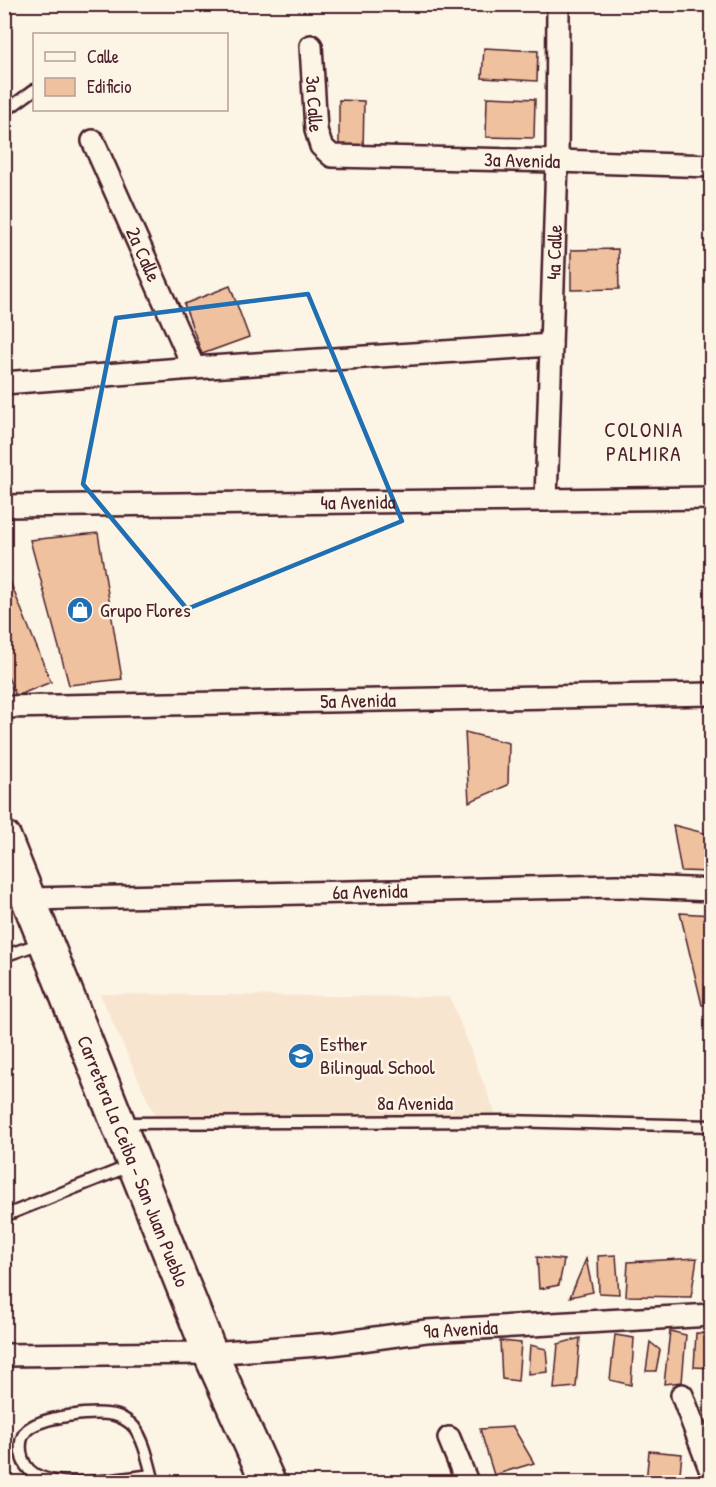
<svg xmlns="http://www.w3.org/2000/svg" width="716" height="1487" font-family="'Patrick Hand',sans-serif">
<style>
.built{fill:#f8e5d0}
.building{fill:#efc19f;stroke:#4a1f2b;stroke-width:1.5}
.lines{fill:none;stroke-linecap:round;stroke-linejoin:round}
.service-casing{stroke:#4a1f2b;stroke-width:15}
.minor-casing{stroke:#4a1f2b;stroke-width:26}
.primary-casing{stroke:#4a1f2b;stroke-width:38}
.service{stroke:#fcf5e5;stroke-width:10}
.minor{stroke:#fcf5e5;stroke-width:21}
.primary{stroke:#fcf5e5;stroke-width:33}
.marked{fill:none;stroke:#1f6fb2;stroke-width:4.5;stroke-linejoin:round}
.labels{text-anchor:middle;stroke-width:5;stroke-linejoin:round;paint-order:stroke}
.street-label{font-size:20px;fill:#4a1f2b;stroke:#fcf5e5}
.poi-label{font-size:20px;fill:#4a1f2b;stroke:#fcf5e5;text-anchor:start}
.neighbourhood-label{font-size:21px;letter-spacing:1.5px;fill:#4a1f2b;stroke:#fcf5e5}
</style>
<rect width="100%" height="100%" fill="#fcf5e5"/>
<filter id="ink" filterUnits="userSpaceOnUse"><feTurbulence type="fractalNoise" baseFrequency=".0167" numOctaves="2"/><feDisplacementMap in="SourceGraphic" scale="12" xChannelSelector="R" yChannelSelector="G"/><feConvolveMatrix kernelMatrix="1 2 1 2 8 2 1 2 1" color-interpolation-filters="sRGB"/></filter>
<g filter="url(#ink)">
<path class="built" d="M 100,994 L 450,997 L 496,1115 L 158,1123 Z"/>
<g class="building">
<path d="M 484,48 L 538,51 L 537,81 L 482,78 Z"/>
<path d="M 487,97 L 535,99 L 534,138 L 486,137 Z"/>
<path d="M 339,100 L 364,101 L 363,152 L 339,152 Z"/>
<path d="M 618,249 L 619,289 L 571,290 L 571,250 Z"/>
<path d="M 230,286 L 249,337 L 202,354 L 184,304 Z"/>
<path d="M 98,533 L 122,679 L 69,685 L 30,540 Z"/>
<path d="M 4,567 L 51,682 L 16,696 L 4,668 Z"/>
<path d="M 465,732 L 509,743 L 508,785 L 469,802 Z"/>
<path d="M 673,825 L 712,835 L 712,872 L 681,871 Z"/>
<path d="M 680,913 L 712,915 L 712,1005 L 702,1005 Z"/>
<path d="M 616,1255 L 619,1294 L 599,1293 L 598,1256 Z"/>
<path d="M 537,1257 L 564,1260 L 559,1285 L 539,1289 Z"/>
<path d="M 697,1258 L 691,1297 L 626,1296 L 628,1262 Z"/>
<path d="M 586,1259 L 593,1292 L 570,1297 Z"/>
<path d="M 670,1331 L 686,1335 L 682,1382 L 664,1384 Z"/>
<path d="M 696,1333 L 712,1334 L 712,1368 L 694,1367 Z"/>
<path d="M 615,1335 L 634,1338 L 631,1385 L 610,1380 Z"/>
<path d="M 580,1338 L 576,1387 L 554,1389 L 558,1344 Z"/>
<path d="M 500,1341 L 521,1343 L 518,1381 L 502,1379 Z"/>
<path d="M 650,1342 L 660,1350 L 656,1371 L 646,1371 Z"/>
<path d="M 530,1345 L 546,1349 L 548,1372 L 528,1374 Z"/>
<path d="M 513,1427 L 534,1463 L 494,1475 L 480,1429 Z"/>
<path d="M 649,1451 L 682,1454 L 679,1482 L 646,1482 Z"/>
</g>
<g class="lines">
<g class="service-casing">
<g id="service">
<path d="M 4,112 L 34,90"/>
<path d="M 4,956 L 41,943"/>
<path d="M 122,1123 L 505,1121 L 712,1126"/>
<path d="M 4,1216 L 132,1165"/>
<path d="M 152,1475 C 127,1478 84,1485 61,1482 C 41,1479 24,1474 21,1452 C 20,1445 21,1437 26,1431 C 40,1416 95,1411 114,1415 C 120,1416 130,1422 134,1427 C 145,1441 149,1465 154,1482"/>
</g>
</g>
<g class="minor-casing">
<g id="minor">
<path id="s1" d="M 311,46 L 316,130 L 321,146 L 332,156 L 557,161 L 712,166"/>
<path id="s2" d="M 93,141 L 194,368"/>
<path d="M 4,383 L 194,368 L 551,345"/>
<path id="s3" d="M 546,500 L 557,161 L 558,4"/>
<path id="s4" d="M 4,506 L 712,498"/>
<path id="s5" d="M 4,707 L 712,694"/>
<path id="s6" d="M 30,899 L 617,886 L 712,890"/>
<path id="s7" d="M 4,1355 L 210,1353 L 332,1344 L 426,1331 L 712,1315"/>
<path d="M 682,1395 L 712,1474"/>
<path d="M 449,1438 L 467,1482"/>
</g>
</g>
<g class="primary-casing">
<g id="primary">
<path id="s8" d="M 4,838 L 210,1353 L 268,1482"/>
</g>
</g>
<use href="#service" class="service"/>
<use href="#minor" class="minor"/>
<use href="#primary" class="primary"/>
</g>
</g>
<path class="marked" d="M 308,294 L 402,521 L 187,609 L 83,484 L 116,318 Z"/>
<defs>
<g id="shop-disc" transform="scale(1.35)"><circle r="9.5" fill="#1f6fb2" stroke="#fcf5e5"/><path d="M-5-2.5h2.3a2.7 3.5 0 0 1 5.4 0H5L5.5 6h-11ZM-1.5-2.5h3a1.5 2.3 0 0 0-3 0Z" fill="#fff"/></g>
<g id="school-disc" transform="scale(1.35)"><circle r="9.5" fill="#1f6fb2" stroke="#fcf5e5"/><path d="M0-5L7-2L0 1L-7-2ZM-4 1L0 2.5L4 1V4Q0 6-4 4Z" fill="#fff"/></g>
</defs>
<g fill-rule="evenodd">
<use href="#shop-disc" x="80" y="610"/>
<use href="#school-disc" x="301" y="1056"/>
</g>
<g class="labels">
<g class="street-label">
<text dy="7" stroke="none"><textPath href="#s1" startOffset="58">3a Calle</textPath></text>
<text dy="7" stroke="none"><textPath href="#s1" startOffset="306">3a Avenida</textPath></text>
<text dy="7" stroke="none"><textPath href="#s3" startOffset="248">4a Calle</textPath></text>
<text dy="7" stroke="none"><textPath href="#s2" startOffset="124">2a Calle</textPath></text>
<text dy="7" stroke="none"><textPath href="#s4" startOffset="354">4a Avenida</textPath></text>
<text dy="7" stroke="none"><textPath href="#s5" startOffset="354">5a Avenida</textPath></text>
<text dy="7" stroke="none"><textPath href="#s6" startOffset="340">6a Avenida</textPath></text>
<text x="415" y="1110">8a Avenida</text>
<text dy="7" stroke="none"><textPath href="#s8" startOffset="348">Carretera La Ceiba - San Juan Pueblo</textPath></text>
<text dy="7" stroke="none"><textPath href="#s7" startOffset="458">9a Avenida</textPath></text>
</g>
<g class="poi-label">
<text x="100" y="617">Grupo Flores</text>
<text x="320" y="1051">Esther<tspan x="320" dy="23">Bilingual School</tspan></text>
</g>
<g class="neighbourhood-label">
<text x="644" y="437">COLONIA<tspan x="644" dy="24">PALMIRA</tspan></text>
</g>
</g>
<rect width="716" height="1487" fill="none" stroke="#fcf5e5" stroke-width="24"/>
<rect x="12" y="12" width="692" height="1463" fill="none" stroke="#4a1f2b" stroke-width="2" filter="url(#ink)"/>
<rect x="33" y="33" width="195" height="78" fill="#fcf5e5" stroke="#b59f9b" stroke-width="1.5"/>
<rect x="45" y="52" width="30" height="9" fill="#fcf5e5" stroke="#b59f9b" stroke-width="1.5"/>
<text x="87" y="63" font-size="18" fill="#4a1f2b">Calle</text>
<rect x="45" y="78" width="30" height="18" fill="#efc19f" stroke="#b59f9b" stroke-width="1.5"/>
<text x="87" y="93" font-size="18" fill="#4a1f2b">Edificio</text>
</svg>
